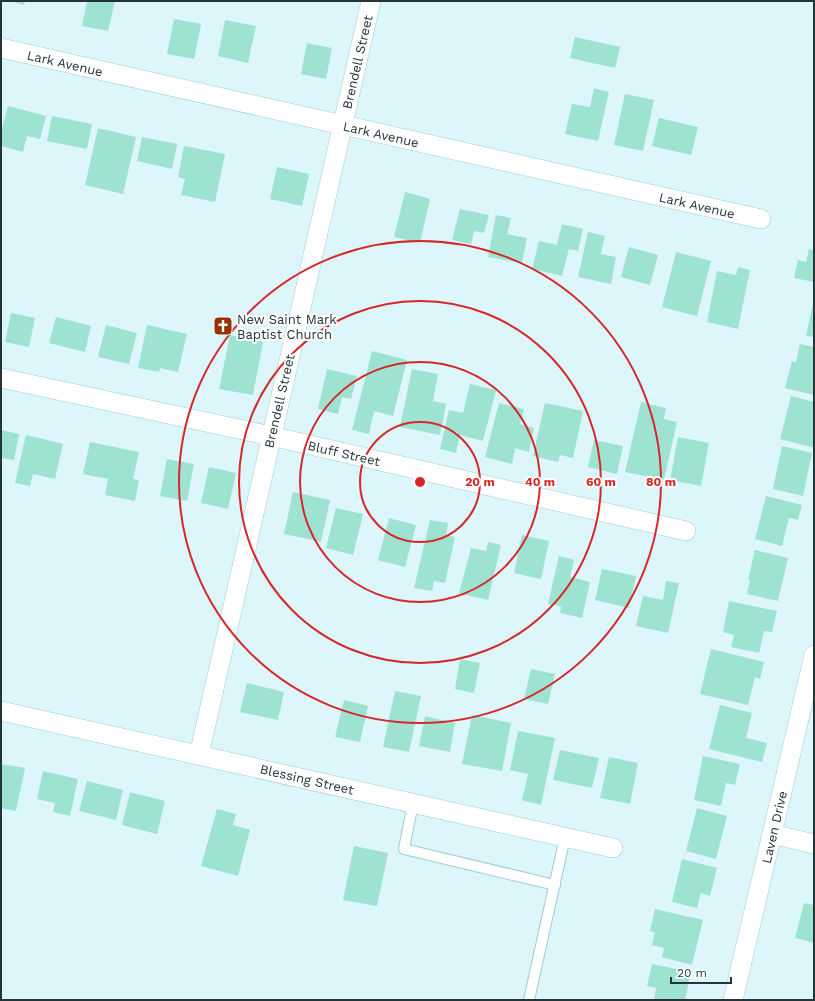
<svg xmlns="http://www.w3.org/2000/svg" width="815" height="1001" font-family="'Work Sans',sans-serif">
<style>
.building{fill:#9ee3d1}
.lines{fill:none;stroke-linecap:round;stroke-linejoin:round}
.service-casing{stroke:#a0ccd5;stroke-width:12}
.minor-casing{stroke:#a0ccd5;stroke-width:20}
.service{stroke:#fff;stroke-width:10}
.minor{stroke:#fff;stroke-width:19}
.ring{fill:none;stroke:#d62828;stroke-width:2}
.labels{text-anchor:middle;stroke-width:4;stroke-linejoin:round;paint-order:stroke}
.street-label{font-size:13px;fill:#233538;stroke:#fff}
.poi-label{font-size:13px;fill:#233538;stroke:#fff;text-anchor:start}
.centre{fill:#d62828;stroke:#fff;stroke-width:2}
.ring-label{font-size:12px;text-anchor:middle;font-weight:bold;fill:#d62828;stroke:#fff;stroke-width:4;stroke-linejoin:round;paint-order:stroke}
</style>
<rect width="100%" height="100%" fill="#dcf6fc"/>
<g class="building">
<path d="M 9,1 L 25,1 L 24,5 Z"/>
<path d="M 87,1 L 115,1 L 108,31 L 82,26 Z"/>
<path d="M 174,19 L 201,24 L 194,59 L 167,54 Z"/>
<path d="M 225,20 L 256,26 L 248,63 L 218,56 Z"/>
<path d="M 575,37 L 620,47 L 615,68 L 570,58 Z"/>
<path d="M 307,43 L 332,48 L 326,79 L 301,74 Z"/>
<path d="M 594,88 L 609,92 L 598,141 L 565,134 L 572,104 L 590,107 Z"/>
<path d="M 625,94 L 654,100 L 643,151 L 614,145 Z"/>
<path d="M 8,106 L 46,116 L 40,139 L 27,136 L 23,152 L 1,146 L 1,133 Z"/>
<path d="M 52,116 L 92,124 L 87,149 L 47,141 Z"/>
<path d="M 659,118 L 698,127 L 691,155 L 652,146 Z"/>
<path d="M 98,128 L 136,137 L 123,194 L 85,185 Z"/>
<path d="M 142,137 L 177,144 L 172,169 L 137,161 Z"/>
<path d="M 184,146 L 225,154 L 215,202 L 181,195 L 185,179 L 178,177 Z"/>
<path d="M 277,167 L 309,174 L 302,206 L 270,199 Z"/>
<path d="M 405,192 L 430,199 L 420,243 L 394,237 Z"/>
<path d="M 460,209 L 489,215 L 484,233 L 474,231 L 471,244 L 452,240 Z"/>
<path d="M 496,215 L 511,218 L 507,234 L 527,238 L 522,263 L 488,257 Z"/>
<path d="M 562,224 L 583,229 L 578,251 L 569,249 L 562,276 L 532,269 L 539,241 L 557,245 Z"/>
<path d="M 588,232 L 605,236 L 601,254 L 616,257 L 611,284 L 578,277 Z"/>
<path d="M 629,247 L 658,255 L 650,285 L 621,277 Z"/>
<path d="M 809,249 L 814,250 L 814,282 L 794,278 L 798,260 L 806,262 Z"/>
<path d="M 676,252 L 711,261 L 697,316 L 662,307 Z"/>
<path d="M 738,267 L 750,270 L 738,329 L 707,322 L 717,271 L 736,275 Z"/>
<path d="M 813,303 L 814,303 L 814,337 L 806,336 Z"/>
<path d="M 11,313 L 35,318 L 29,347 L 5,342 Z"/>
<path d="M 56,317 L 91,326 L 85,352 L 49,343 Z"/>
<path d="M 106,325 L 137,333 L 129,364 L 98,357 Z"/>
<path d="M 147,325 L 187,334 L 178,372 L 160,368 L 159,372 L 138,368 Z"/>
<path d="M 230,335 L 263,342 L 253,395 L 219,389 Z"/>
<path d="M 800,344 L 814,347 L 814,395 L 785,388 L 792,361 L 796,362 Z"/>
<path d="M 372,351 L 407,360 L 393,416 L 374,411 L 369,434 L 352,430 Z"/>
<path d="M 327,369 L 357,376 L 351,399 L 342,397 L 338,414 L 318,409 Z"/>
<path d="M 412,369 L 438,374 L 433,401 L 446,404 L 440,435 L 400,427 Z"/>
<path d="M 470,384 L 496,390 L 483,441 L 460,435 L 456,453 L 440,449 L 449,410 L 463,413 Z"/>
<path d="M 791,396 L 814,402 L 814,448 L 780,439 Z"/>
<path d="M 641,402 L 666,408 L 664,419 L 677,422 L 664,480 L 625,472 Z"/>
<path d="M 499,403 L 524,409 L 520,424 L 534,428 L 529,452 L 515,448 L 512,464 L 485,457 Z"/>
<path d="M 545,403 L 583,411 L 573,458 L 560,455 L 558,462 L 533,456 Z"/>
<path d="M 1,430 L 19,434 L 14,460 L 1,458 Z"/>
<path d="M 26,435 L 63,444 L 55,479 L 33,474 L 30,486 L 15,483 Z"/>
<path d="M 678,437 L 709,443 L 701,486 L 670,480 Z"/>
<path d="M 594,440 L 623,446 L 617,474 L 588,467 Z"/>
<path d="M 90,442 L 139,452 L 133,479 L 139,480 L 135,501 L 105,495 L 108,479 L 83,474 Z"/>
<path d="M 782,446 L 812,453 L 803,496 L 773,489 Z"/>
<path d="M 167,459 L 194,464 L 187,501 L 160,496 Z"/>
<path d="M 209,467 L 236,473 L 228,509 L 201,503 Z"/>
<path d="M 293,492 L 330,500 L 321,542 L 284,534 Z"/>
<path d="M 766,496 L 802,505 L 798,520 L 789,518 L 782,546 L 755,539 Z"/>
<path d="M 336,508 L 363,514 L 353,555 L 326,548 Z"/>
<path d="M 389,518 L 416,525 L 405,567 L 378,560 Z"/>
<path d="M 430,520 L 448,523 L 446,535 L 455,537 L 445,583 L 434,581 L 432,591 L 414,588 Z"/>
<path d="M 522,535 L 549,541 L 541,579 L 514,573 Z"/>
<path d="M 488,542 L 501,545 L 488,600 L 459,593 L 471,548 L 486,551 Z"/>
<path d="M 755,550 L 788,558 L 778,601 L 747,594 L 750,580 L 748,580 Z"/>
<path d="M 559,556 L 574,560 L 570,577 L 590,582 L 582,618 L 560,613 L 561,606 L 548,604 Z"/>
<path d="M 602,569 L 636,576 L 629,608 L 595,600 Z"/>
<path d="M 666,581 L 679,583 L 668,633 L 636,626 L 643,596 L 663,600 Z"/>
<path d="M 729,601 L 777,611 L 772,632 L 764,631 L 759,653 L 731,647 L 734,635 L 723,632 Z"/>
<path d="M 711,649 L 764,662 L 760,679 L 755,677 L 748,705 L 700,694 Z"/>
<path d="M 460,659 L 480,663 L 474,693 L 455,689 Z"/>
<path d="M 531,669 L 555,674 L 548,704 L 524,699 Z"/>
<path d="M 247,683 L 284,692 L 278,720 L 240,712 Z"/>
<path d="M 395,691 L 421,696 L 409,752 L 383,747 Z"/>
<path d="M 344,700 L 368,706 L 360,742 L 335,737 Z"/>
<path d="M 720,705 L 752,713 L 746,738 L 767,743 L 762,762 L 709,749 Z"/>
<path d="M 472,715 L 511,723 L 502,771 L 462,764 Z"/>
<path d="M 425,716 L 455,723 L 450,752 L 419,746 Z"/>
<path d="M 518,731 L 555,738 L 541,805 L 522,800 L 528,774 L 510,770 Z"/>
<path d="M 560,750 L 599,758 L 592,788 L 553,780 Z"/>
<path d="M 703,756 L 740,764 L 735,785 L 726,783 L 721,806 L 694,800 Z"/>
<path d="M 609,757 L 638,763 L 630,804 L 600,798 Z"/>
<path d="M 1,764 L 25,768 L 16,811 L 1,808 Z"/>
<path d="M 43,771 L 78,779 L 70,816 L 53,812 L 55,803 L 37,799 Z"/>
<path d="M 87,781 L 123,790 L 116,820 L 79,811 Z"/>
<path d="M 130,792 L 165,801 L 157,834 L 122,825 Z"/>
<path d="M 697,808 L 727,816 L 716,859 L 686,851 Z"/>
<path d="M 217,809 L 236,814 L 233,825 L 250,830 L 238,876 L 201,866 Z"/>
<path d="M 354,846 L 388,853 L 377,906 L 343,900 Z"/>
<path d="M 682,859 L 717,868 L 710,896 L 701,893 L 697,908 L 672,902 Z"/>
<path d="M 804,903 L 814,905 L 814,943 L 795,938 Z"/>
<path d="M 655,909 L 703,920 L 692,965 L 662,957 L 664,948 L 652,945 L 655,932 L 650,931 Z"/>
<path d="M 652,964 L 691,972 L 685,1000 L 654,1000 L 656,988 L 647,986 Z"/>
</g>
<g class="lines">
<g class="service-casing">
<g id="service">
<path d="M 413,803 L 404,849 L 555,885"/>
<path d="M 529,1000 L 565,837"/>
</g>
</g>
<g class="minor-casing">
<g id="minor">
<path d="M 1,48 L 761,219"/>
<path d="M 1,378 L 271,436 L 686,531"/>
<path d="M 1,711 L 613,848"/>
<path d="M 199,755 L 371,1"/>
<path d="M 772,834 L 814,844"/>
<path d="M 733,1000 L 814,655"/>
</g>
</g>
<use href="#service" class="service"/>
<use href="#minor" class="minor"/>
</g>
<g class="ring">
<circle cx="420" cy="482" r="60"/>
<circle cx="420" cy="482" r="120"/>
<circle cx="420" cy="482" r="181"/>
<circle cx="420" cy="482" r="241"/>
</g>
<defs>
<g id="church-square" transform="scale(1)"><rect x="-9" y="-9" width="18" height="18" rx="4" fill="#973106" stroke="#fff"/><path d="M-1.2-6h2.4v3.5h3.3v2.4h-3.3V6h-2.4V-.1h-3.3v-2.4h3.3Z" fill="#fff"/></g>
</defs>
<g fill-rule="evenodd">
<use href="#church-square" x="223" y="326"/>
</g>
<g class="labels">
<g class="street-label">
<text transform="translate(357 62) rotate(-77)" y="5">Brendell Street</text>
<text transform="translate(65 63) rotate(13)" y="5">Lark Avenue</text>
<text transform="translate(381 134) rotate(13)" y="5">Lark Avenue</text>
<text transform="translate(697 205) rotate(13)" y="5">Lark Avenue</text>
<text transform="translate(279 401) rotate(-77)" y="5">Brendell Street</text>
<text transform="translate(344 453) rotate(13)" y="5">Bluff Street</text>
<text transform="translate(307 779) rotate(13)" y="5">Blessing Street</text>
<text transform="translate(774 827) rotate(-77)" y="5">Laven Drive</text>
</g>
<g class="poi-label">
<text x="237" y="324">New Saint Mark<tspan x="237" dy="15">Baptist Church</tspan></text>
</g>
</g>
<circle cx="420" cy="482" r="6" class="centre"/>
<g class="ring-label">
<text x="480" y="486">20 m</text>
<text x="540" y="486">40 m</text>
<text x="601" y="486">60 m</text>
<text x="661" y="486">80 m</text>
</g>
<rect width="815" height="1001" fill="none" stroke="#233538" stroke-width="4"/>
<path d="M671 977v6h60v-6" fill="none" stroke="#233538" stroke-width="2"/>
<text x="677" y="977" font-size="12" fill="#233538" stroke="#ffffff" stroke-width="3" paint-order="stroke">20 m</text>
</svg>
